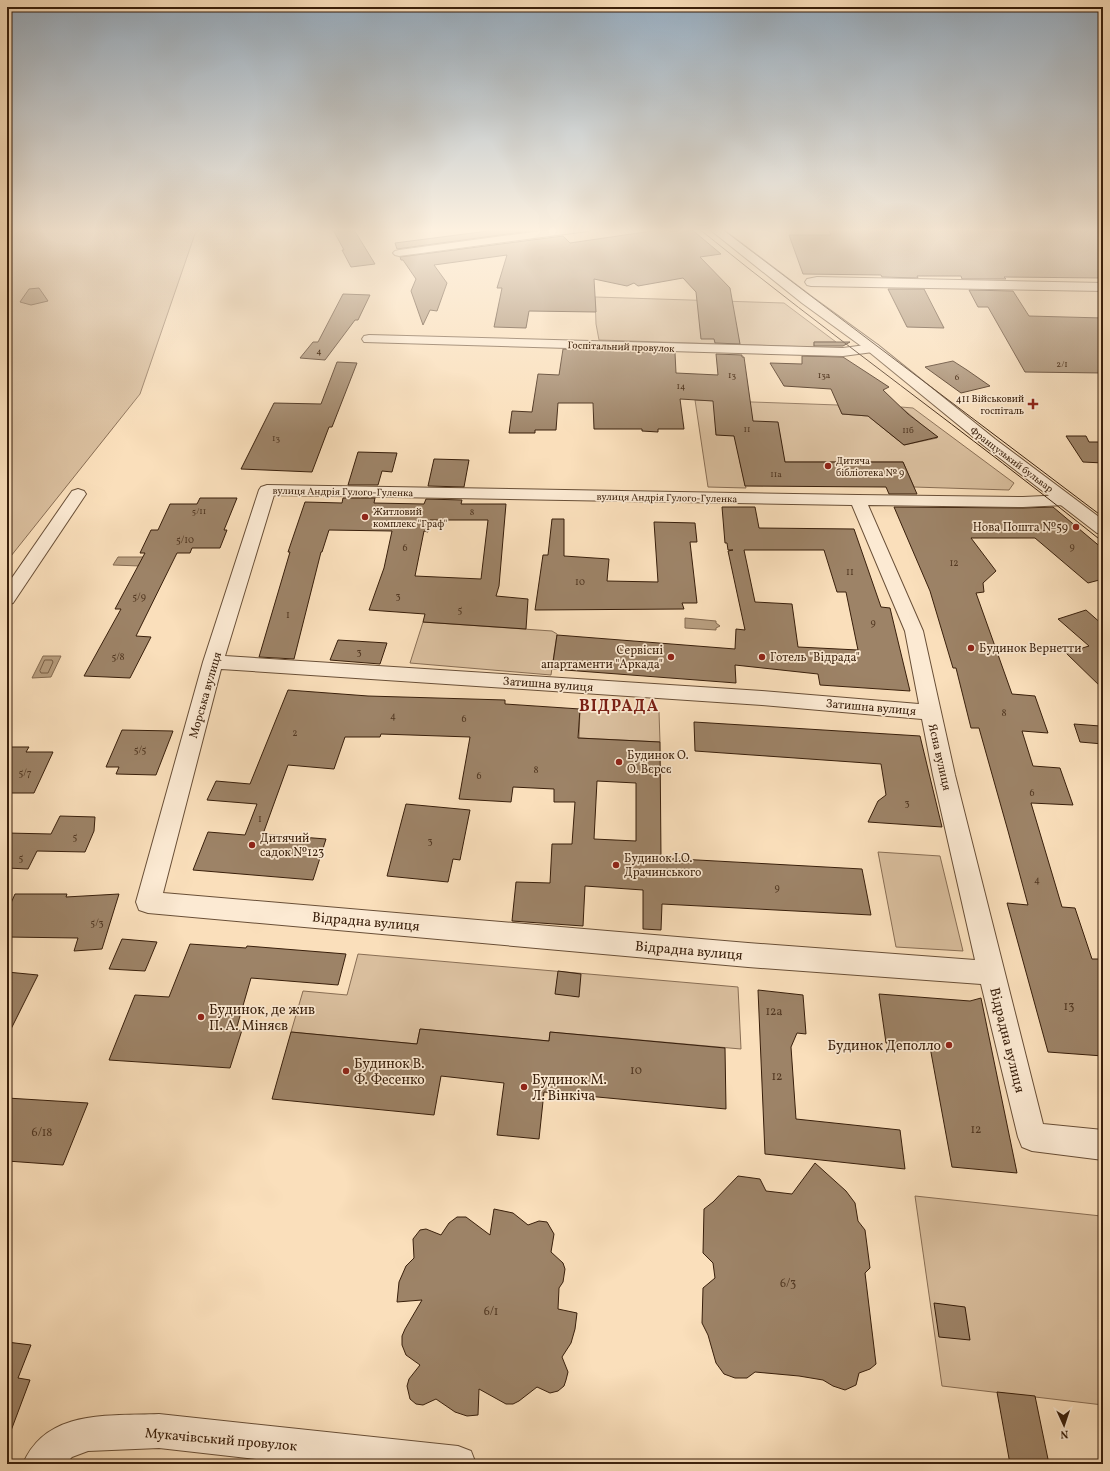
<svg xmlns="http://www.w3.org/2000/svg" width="1110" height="1471" font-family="Vollkorn,serif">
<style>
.green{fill:#d9be9d;stroke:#896e54}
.water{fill:#b89e7f;stroke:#856b51}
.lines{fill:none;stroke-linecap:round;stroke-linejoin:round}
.shore{stroke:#785e45;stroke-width:1}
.building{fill:#9d8367;stroke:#391f0b;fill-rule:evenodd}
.minor-casing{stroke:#694f37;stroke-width:2}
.tertiary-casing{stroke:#694f37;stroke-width:2}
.minor{fill:#fcead3;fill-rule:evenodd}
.tertiary{fill:#fcead3;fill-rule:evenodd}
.tram{stroke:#391f0b;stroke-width:1}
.poi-dot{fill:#8f2418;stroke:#fcead3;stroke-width:1.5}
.labels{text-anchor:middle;stroke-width:3.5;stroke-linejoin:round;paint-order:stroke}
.far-number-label{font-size:9px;fill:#523822}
.far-street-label{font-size:10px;fill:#391f0b;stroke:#fcead3}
.far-poi-label{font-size:10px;fill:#391f0b;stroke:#fcead3;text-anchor:start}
.number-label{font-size:10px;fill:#523822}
.poi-label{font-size:12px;fill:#391f0b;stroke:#fcead3;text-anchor:start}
.street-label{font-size:12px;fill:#391f0b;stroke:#fcead3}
.near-number-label{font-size:12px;fill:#523822}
.near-street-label{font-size:14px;fill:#391f0b;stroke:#fcead3}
.near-poi-label{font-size:14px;fill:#391f0b;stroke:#fcead3;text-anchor:start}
.district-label{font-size:16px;font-weight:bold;letter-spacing:1px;fill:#7a1f14;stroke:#fcead3}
</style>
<rect width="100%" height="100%" fill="#fadfbb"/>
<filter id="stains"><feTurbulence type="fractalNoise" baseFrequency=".005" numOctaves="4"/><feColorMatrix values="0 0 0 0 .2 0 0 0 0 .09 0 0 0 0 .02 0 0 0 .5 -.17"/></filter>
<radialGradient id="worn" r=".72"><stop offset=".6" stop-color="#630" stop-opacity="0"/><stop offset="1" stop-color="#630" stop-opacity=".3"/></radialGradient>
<g class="green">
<path d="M 7,228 L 197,228 L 140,394 L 7,561 Z"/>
<path d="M 595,297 L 784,303 L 836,342 L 814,342 L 814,347 L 599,340 L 596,324 Z"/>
<path d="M 695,400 L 838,405 L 842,414 L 868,416 L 904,445 L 937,438 L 901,407 L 913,408 L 1014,483 L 1009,490 L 914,487 L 903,462 L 740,462 L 746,488 L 708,487 Z"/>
<path d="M 423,622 L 552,631 L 557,634 L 551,675 L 410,663 Z"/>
<path d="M 580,709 L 659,712 L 660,742 L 579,738 Z"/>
<path d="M 878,852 L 940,856 L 963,951 L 896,947 Z"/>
<path d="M 358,954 L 738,987 L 741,1049 L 550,1032 L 549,1041 L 420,1029 L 417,1044 L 291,1032 L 303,991 L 347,995 Z"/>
<path d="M 915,1196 L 1101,1216 L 1103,1225 L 1103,1405 L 942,1386 Z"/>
</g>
<g class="water">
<path d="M 118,557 L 144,557 L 140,566 L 113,565 Z"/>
<path d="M 685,618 L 716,621 L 716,623 L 720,626 L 716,628 L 716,630 L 685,628 Z"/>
<path d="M 43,656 L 61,656 L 51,677 L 32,678 Z"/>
</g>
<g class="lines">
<path class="shore" d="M 45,660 L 52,660 L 53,662 L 48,673 L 41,673 L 40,671 Z"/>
</g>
<g class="building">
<path d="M 332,228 L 353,228 L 375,264 L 351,267 L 342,250 L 344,250 Z"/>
<path d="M 485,228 L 552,228 L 397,249 L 395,243 L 488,231 Z"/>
<path d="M 649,228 L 690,228 L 721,254 L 700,257 L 730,288 L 740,344 L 715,343 L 714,339 L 701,339 L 696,292 L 683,278 L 638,286 L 634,283 L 627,286 L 594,279 L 596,312 L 529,311 L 526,328 L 494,327 L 502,288 L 497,288 L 507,255 L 434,265 L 447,283 L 437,311 L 430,310 L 423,325 L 411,291 L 416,279 L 403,260 L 401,260 L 400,257 L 563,236 L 570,243 L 652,231 Z"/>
<path d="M 828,228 L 1022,232 L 1020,228 L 1103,228 L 1103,278 L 1004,277 L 1006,279 L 962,279 L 961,276 L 917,276 L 918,278 L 882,277 L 881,275 L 803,274 L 789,235 L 831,235 Z"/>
<path d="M 39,288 L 48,301 L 31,305 L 20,302 L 29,289 Z"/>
<path d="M 888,289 L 924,289 L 944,328 L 907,327 Z"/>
<path d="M 969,290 L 1013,291 L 1029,316 L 1103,318 L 1103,373 L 1025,372 L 988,307 L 978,307 Z"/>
<path d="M 343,294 L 370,295 L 358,320 L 355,320 L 325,360 L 300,358 L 313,342 L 318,342 Z"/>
<path d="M 814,342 L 850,342 L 843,346 L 814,346 Z"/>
<path d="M 563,349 L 675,353 L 676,373 L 718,375 L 716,354 L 742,355 L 742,357 L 744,357 L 753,421 L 778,422 L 785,462 L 903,462 L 917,494 L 889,494 L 886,487 L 745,486 L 734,436 L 716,435 L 713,401 L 680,399 L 684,429 L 658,429 L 658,432 L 642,431 L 642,429 L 594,429 L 593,403 L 558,403 L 556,430 L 535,430 L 535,433 L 509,433 L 512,411 L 532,412 L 538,374 L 559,375 Z"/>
<path d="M 802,356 L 843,357 L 889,387 L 883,390 L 908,414 L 938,437 L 904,445 L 868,416 L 842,414 L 831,389 L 784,386 L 770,363 L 802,364 Z"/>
<path d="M 953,361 L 967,370 L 990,386 L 961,393 L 925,367 Z"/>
<path d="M 337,362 L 357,363 L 332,427 L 329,427 L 312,472 L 241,469 L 274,403 L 321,404 Z"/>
<path d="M 1066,436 L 1086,436 L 1089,442 L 1103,442 L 1103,463 L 1083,462 Z"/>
<path d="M 358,452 L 397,453 L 392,472 L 382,471 L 378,485 L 348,485 Z"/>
<path d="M 434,459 L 469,460 L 464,487 L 428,486 Z"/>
<path d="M 200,498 L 237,498 L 224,530 L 227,530 L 220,548 L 192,548 L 190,553 L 177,553 L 136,636 L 151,637 L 130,678 L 84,676 L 121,609 L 115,609 L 145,553 L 140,553 L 151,530 L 158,530 L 170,504 L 197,504 Z"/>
<path d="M 343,498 L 375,498 L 374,503 L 424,504 L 426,499 L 462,500 L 461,504 L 506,504 L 499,586 L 496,596 L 528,599 L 526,629 L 423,622 L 425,614 L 369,610 L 384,568 L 392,531 L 329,530 L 322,552 L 321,552 L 294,659 L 259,657 L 290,552 L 288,552 L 305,502 L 342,503 ZM 430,520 L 488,520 L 481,579 L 415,576 L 424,531 L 428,532 Z"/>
<path d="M 722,507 L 755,507 L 759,528 L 854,529 L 881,607 L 890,608 L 910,691 L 820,685 L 818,674 L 735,665 L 736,683 L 552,669 L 557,635 L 735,649 L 736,629 L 745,630 L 728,551 L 733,550 L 728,550 L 727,543 L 725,543 ZM 744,550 L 824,550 L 837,592 L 846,592 L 858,650 L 798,647 L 792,604 L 755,602 Z"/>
<path d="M 894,507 L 1023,508 L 1053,507 L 1103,549 L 1103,579 L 1088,583 L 1035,538 L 971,538 L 996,571 L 983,583 L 984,592 L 976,593 L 1012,694 L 1035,696 L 1048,733 L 1022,731 L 1033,766 L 1060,768 L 1073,805 L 1031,803 L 1062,907 L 1075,908 L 1092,959 L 1103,959 L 1103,1056 L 1048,1052 L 1007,903 L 1028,905 L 1008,831 L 979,728 L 971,728 L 956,668 L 953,668 L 930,591 Z"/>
<path d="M 552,519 L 564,519 L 564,556 L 609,559 L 607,581 L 658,582 L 654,522 L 695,523 L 697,542 L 690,542 L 697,603 L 682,603 L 684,609 L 535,610 L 543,555 L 548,555 Z"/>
<path d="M 1086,610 L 1103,625 L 1103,689 L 1066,653 L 1089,646 L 1058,619 Z"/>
<path d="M 338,640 L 387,643 L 380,664 L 330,660 Z"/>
<path d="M 288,690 L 368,696 L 505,700 L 505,704 L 580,709 L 578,738 L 660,742 L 661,858 L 862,869 L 871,915 L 662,904 L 661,930 L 643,929 L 643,890 L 585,886 L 583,926 L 512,921 L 516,882 L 550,883 L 552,844 L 572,844 L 575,802 L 554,802 L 554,789 L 513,787 L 511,802 L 459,799 L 470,737 L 381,734 L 380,737 L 345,737 L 334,769 L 288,765 L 263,834 L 326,839 L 313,880 L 193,870 L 208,832 L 245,835 L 257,804 L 207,800 L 216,781 L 250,784 ZM 597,781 L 636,783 L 636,841 L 594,839 Z"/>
<path d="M 694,722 L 920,736 L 942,827 L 868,822 L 878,801 L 886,795 L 881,764 L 695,751 Z"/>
<path d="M 1074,724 L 1100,726 L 1103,736 L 1103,744 L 1080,742 Z"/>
<path d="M 122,730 L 173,731 L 156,775 L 116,774 L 119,767 L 106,767 Z"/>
<path d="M 11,747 L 29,747 L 26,752 L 53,752 L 34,793 L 7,793 L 7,752 L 9,752 Z"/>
<path d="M 406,804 L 470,810 L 460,860 L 453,859 L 448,882 L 387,876 Z"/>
<path d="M 60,816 L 95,817 L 94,831 L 85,852 L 37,851 L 28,869 L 7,868 L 7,833 L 51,834 Z"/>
<path d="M 15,894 L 67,894 L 66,897 L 119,894 L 102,949 L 74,951 L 78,938 L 7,937 L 7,912 Z"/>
<path d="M 122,939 L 157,942 L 145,971 L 109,969 Z"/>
<path d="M 190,944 L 246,948 L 247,946 L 346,954 L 338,985 L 251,978 L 236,1030 L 242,1030 L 230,1068 L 109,1060 L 135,995 L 169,997 Z"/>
<path d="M 558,971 L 581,974 L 579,997 L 555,994 Z"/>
<path d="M 7,972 L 38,975 L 7,1037 Z"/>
<path d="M 758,990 L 803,995 L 806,1034 L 797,1033 L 791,1047 L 796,1119 L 900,1130 L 905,1169 L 765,1154 Z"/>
<path d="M 879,994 L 970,1001 L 981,998 L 1017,1173 L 952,1167 L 930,1047 L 886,1043 Z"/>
<path d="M 420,1029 L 549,1041 L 550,1032 L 725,1048 L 726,1109 L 544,1092 L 539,1139 L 497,1135 L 504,1083 L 441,1076 L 434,1115 L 272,1099 L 291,1032 L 417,1044 Z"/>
<path d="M 7,1098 L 88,1103 L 63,1165 L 7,1161 Z"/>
<path d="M 815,1163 L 846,1191 L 855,1203 L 858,1221 L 865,1230 L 870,1268 L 865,1273 L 876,1364 L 870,1369 L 859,1373 L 856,1385 L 845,1390 L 833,1386 L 823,1380 L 799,1376 L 755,1372 L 747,1378 L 735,1378 L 724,1374 L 716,1363 L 708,1335 L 702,1323 L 703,1288 L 715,1278 L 713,1263 L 703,1253 L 704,1209 L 713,1202 L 738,1176 L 760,1179 L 766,1191 L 792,1194 Z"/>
<path d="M 494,1209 L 513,1213 L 528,1225 L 539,1221 L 547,1222 L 554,1234 L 551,1252 L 563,1263 L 565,1269 L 563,1282 L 559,1288 L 558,1309 L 577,1313 L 575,1329 L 571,1343 L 562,1357 L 568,1372 L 566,1380 L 564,1386 L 558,1391 L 550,1393 L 537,1387 L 519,1401 L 513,1404 L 506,1404 L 479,1389 L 478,1415 L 467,1416 L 455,1412 L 436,1399 L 423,1405 L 416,1404 L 410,1399 L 407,1386 L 409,1379 L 420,1365 L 406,1355 L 402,1345 L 402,1336 L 405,1329 L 422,1300 L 397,1302 L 399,1282 L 406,1266 L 414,1258 L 413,1239 L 420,1230 L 426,1229 L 441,1235 L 449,1223 L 457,1217 L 466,1217 L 490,1235 Z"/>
<path d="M 934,1303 L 965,1307 L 970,1340 L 939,1337 Z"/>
<path d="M 7,1342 L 31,1345 L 18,1378 L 30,1380 L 9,1436 L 7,1436 Z"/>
<path d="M 997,1392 L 1035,1396 L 1049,1464 L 1010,1464 Z"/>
</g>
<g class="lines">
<g class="minor-casing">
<g id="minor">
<path d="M 563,228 L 593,228 L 588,231 L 399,256 L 395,255 L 393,253 L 395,251 L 399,250 Z"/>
<path d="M 369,335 L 843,348 L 873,344 L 878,345 L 880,348 L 878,351 L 873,352 L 843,356 L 364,342 L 362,339 L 364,336 Z"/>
<path d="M 267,485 L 858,495 L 1023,497 L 1066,495 L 1072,497 L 1074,500 L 1072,503 L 1066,505 L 1023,507 L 868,505 L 923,631 L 955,775 L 1043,1124 L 1103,1130 L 1103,1160 L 1032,1151 L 1022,1147 L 1018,1137 L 981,984 L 748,967 L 148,913 L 139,910 L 136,902 L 203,662 L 259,490 L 261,487 ZM 274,495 L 852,505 L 905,631 L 919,704 L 762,691 L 225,656 ZM 221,669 L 762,705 L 922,719 L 933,775 L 975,960 L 748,943 L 163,893 Z"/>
<path d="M 78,489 L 84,491 L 86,494 L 13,603 L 7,605 L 7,585 L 72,491 Z"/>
<path d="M 159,1414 L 458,1446 L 471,1451 L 476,1464 L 299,1464 L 159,1448 L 88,1451 L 72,1457 L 65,1464 L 23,1464 C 46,1409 109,1416 159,1414 Z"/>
</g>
</g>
<g class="tertiary-casing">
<g id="tertiary">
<path d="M 708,228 L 721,228 L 812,297 L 878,345 L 995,439 L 1103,520 L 1103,534 L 1097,533 L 983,445 L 868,351 L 802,303 Z"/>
<path d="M 817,277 L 1103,283 L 1103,291 L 811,286 L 807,285 L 805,282 L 807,279 Z"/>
</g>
</g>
<use href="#minor" class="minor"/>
<use href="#tertiary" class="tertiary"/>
<g class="tram">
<path d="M 698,228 C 831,336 970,435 1103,542"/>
<path d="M 721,228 L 1103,517"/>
</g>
</g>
<linearGradient id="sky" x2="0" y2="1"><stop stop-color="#95abbe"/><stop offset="0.53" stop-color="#fdf1e0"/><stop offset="1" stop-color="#fdf1e0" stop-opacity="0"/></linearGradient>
<rect width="1110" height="434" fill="url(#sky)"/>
<g class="poi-dot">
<path d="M1031 398h4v4h4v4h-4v4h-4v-4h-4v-4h4z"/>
<circle cx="828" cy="466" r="4"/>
<circle cx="365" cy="517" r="4"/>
<circle cx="1076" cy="527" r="4"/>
<circle cx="971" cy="648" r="4"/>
<circle cx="671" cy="657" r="4"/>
<circle cx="762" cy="657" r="4"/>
<circle cx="619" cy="762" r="4"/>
<circle cx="252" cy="845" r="4"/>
<circle cx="616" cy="865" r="4"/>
<circle cx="201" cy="1017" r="4"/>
<circle cx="949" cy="1045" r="4"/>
<circle cx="346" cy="1071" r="4"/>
<circle cx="524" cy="1087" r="4"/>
</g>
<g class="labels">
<g class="far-number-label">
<text x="319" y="354">4</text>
<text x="1062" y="367">2/1</text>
<text x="732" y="378">13</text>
<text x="824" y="378">13а</text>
<text x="957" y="380">6</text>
<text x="681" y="389">14</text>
<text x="747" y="432">11</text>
<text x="908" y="433">11б</text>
<text x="276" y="441">13</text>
<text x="776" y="477">11а</text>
<text x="199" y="514">5/11</text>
<text x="472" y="515">8</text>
</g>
<g class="far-street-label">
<text transform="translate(621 346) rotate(2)" y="4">Госпітальний провулок</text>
<text transform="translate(1012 459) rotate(37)" y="4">Французький бульвар</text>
<text transform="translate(343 491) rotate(1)" y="4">вулиця Андрія Гулого-Гуленка</text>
<text transform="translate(667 497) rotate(1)" y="4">вулиця Андрія Гулого-Гуленка</text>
</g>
<g class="far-poi-label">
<text x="1024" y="402" text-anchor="end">411 Військовий<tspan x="1024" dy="12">госпіталь</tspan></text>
<text x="836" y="464">Дитяча<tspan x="836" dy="12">бібліотека № 9</tspan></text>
<text x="373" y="515">Житловий<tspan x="373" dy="12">комплекс "Граф"</tspan></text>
</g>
<g class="number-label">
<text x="185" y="543">5/10</text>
<text x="1072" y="550">9</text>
<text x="405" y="551">6</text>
<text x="954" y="566">12</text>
<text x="850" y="575">11</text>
<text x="580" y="585">10</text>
<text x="398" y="599">3</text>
<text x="139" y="600">5/9</text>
<text x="460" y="613">5</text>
<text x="288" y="618">1</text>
<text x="873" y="626">9</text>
<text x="359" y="655">3</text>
<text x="118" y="660">5/8</text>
<text x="1004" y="716">8</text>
<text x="393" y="719">4</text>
<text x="464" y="722">6</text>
<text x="295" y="736">2</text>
<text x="140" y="753">5/5</text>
<text x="536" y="773">8</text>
<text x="25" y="776">5/7</text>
<text x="479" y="779">6</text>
<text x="1032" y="796">6</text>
<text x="907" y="806">3</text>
<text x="260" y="822">1</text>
<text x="75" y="840">5</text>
<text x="430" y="844">3</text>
<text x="21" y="861">5</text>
<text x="1037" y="883">4</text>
<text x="777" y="891">9</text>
<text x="97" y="926">5/3</text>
</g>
<g class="poi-label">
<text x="1068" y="531" text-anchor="end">Нова Пошта №59</text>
<text x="979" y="652">Будинок Вернетти</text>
<text x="663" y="654" text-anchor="end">Сервісні<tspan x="663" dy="14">апартаменти "Аркада"</tspan></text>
<text x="770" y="661">Готель "Відрада"</text>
<text x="627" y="759">Будинок О.<tspan x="627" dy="14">О. Вєрсє</tspan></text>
<text x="260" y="842">Дитячий<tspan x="260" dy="14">садок №123</tspan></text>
<text x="624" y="862">Будинок І.О.<tspan x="624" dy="14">Драчинського</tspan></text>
</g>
<g class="street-label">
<text transform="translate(548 684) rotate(4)" y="4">Затишна вулиця</text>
<text transform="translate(205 695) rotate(-74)" y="4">Морська вулиця</text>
<text transform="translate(871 707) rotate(5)" y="4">Затишна вулиця</text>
<text transform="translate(940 757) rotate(77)" y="4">Ясна вулиця</text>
</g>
<g class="near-number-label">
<text x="1069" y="1010">13</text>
<text x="774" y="1015">12а</text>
<text x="636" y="1074">10</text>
<text x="777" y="1080">12</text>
<text x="976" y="1133">12</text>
<text x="42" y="1136">6/18</text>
<text x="788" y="1287">6/3</text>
<text x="491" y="1315">6/1</text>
</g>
<g class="near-street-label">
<text transform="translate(366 921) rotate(5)" y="5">Відрадна вулиця</text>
<text transform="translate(689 950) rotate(5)" y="5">Відрадна вулиця</text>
<text transform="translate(1008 1040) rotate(76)" y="5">Відрадна вулиця</text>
<text transform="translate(221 1439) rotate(5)" y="5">Мукачівський провулок</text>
</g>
<g class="near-poi-label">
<text x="209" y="1014">Будинок, де жив<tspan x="209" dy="16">П. А. Міняєв</tspan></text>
<text x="941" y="1050" text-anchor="end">Будинок Деполло</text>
<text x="354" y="1068">Будинок В.<tspan x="354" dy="16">Ф. Фесенко</tspan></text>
<text x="532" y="1084">Будинок М.<tspan x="532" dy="16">Л. Вінкіча</tspan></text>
</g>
<g class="district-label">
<text x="619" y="711">ВІДРАДА</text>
</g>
</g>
<rect width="1110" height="1471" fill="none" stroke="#fadfbb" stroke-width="24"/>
<rect x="8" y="8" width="1094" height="1455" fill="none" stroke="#391f0b" stroke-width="2"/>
<rect x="12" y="12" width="1086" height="1447" fill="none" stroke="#391f0b"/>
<g transform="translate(1064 1425) rotate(177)" stroke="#fcead3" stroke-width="3" paint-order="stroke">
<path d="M0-3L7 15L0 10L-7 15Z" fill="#391f0b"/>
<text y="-6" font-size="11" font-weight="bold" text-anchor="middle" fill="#391f0b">N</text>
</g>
<rect width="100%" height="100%" filter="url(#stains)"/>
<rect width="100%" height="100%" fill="url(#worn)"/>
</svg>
